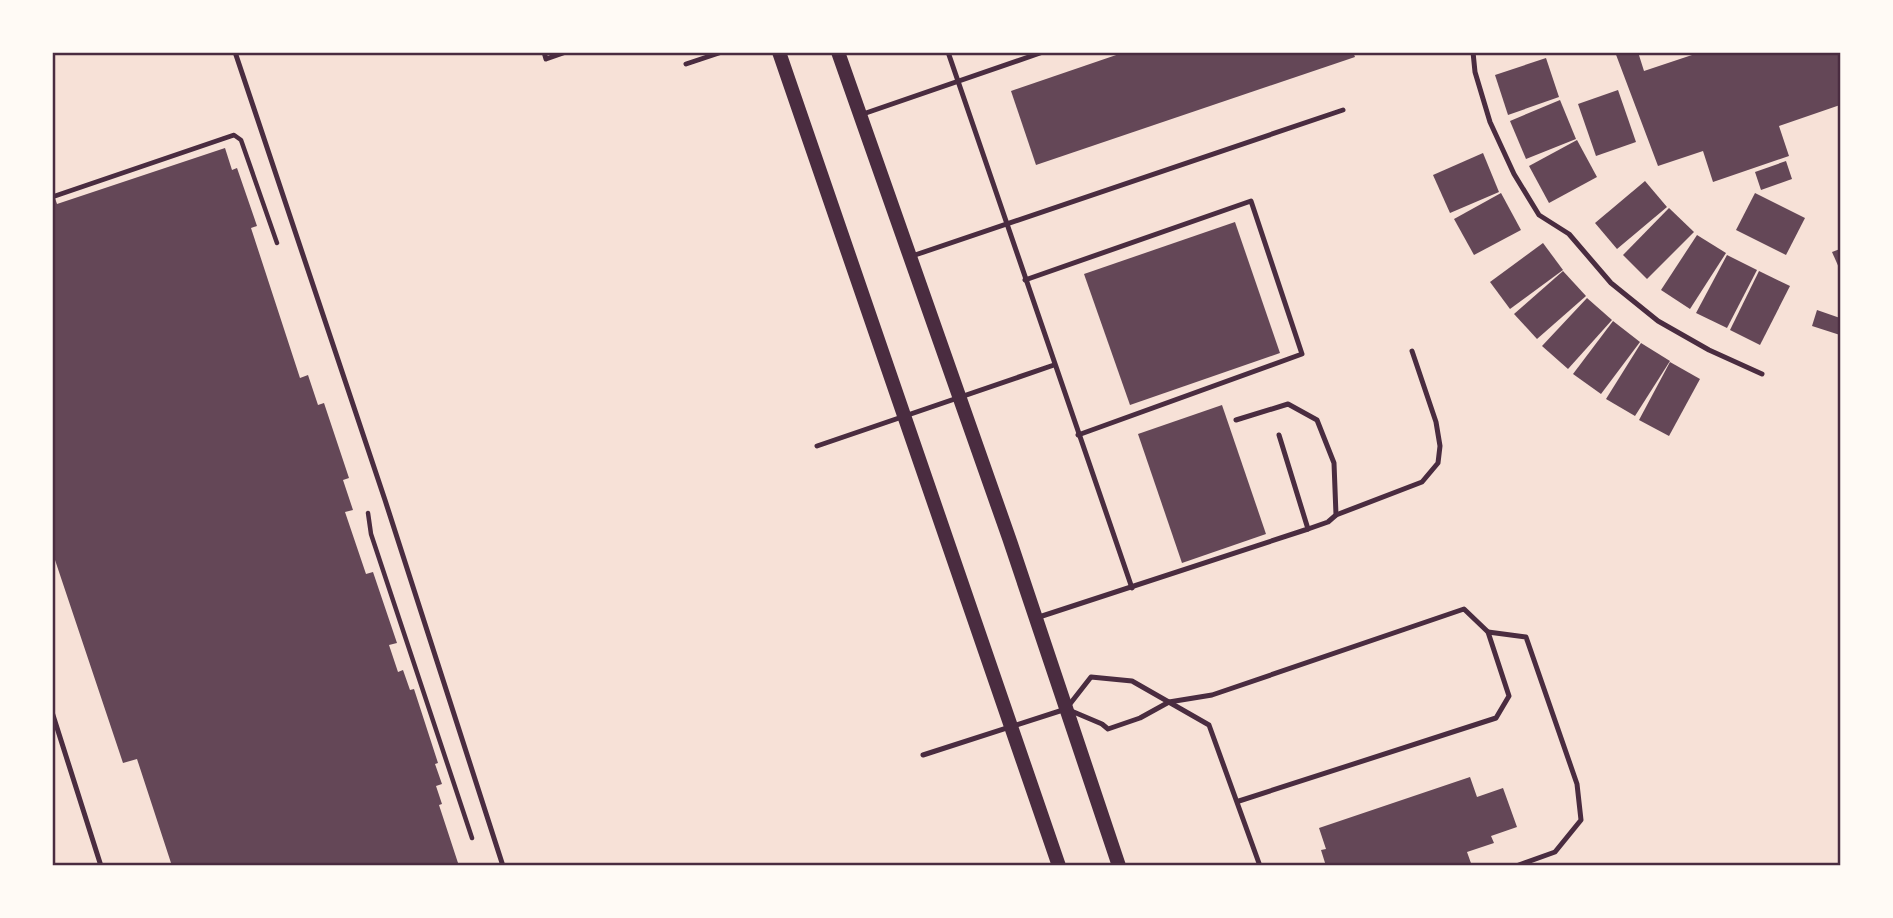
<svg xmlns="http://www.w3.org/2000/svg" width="1893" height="918" font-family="'Zilla Slab',serif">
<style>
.building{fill:#644757}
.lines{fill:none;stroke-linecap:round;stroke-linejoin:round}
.path{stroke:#4a2c40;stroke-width:4.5}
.service{stroke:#4a2c40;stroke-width:5}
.secondary{stroke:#4a2c40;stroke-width:14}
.neatline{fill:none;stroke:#4a2c40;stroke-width:2.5}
</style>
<rect width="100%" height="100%" fill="#f7e1d7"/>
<g class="building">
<path d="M 1125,52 L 1353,52 L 1355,57 L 1036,165 L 1011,91 Z"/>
<path d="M 1615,52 L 1638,52 L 1644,71 L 1701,52 L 1840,52 L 1840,105 L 1779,126 L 1789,156 L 1713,182 L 1703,151 L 1658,166 Z"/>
<path d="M 1546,58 L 1559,97 L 1508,115 L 1495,75 Z"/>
<path d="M 1618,90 L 1636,142 L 1596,156 L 1578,104 Z"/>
<path d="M 1560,100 L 1576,139 L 1526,159 L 1510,121 Z"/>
<path d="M 1577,140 L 1597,177 L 1549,203 L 1529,166 Z"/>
<path d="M 225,148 L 232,170 L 237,168 L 257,226 L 251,228 L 300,378 L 308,375 L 318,405 L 324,403 L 349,478 L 343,480 L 353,510 L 345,512 L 366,574 L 373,572 L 397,643 L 389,645 L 398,672 L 403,670 L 410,690 L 414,689 L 438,763 L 435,764 L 442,784 L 436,786 L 442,804 L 439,805 L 459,866 L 263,866 L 262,864 L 172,866 L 137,759 L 123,763 L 52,551 L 52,199 L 55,198 L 57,204 Z"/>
<path d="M 1483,153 L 1499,192 L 1450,213 L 1433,175 Z"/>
<path d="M 1786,161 L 1792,179 L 1761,190 L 1755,172 Z"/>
<path d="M 1645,181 L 1667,207 L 1617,249 L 1595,223 Z"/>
<path d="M 1501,193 L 1521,230 L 1474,255 L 1454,219 Z"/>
<path d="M 1755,193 L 1805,218 L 1786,255 L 1736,230 Z"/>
<path d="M 1669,208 L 1694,232 L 1647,279 L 1623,255 Z"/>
<path d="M 1235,222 L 1280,353 L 1130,405 L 1084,274 Z"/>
<path d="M 1697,235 L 1726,253 L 1690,309 L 1661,290 Z"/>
<path d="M 1543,243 L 1563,270 L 1510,309 L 1490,282 Z"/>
<path d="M 1840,249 L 1840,270 L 1832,252 Z"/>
<path d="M 1727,255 L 1757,270 L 1727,328 L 1696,313 Z"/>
<path d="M 1563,271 L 1586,296 L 1537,339 L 1514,314 Z"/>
<path d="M 1759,271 L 1790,286 L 1760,345 L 1730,330 Z"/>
<path d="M 1587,298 L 1612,320 L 1568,369 L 1542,346 Z"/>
<path d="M 1817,310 L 1840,318 L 1840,335 L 1812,326 Z"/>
<path d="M 1613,321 L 1640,342 L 1601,394 L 1573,374 Z"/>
<path d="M 1641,343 L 1670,361 L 1635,416 L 1606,399 Z"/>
<path d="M 1670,362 L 1700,379 L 1669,436 L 1639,420 Z"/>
<path d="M 1222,405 L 1266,534 L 1182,563 L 1138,434 Z"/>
<path d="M 1470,777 L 1477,797 L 1503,788 L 1517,827 L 1491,836 L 1494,843 L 1467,852 L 1472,866 L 1326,866 L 1321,850 L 1326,849 L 1319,828 Z"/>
</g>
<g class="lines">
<g class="path">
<path d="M 52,197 L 234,135 L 241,140 L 277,243"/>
<path d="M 368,513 L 371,534 L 472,838"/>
</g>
<g class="service">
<path d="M 235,52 L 385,500 L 503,866"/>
<path d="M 544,52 L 546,59 L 566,52"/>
<path d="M 948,52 L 1132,588"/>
<path d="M 1473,52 L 1475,72 L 1490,122 L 1514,174 L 1539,215 L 1569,234 L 1611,283 L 1658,321 L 1709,350 L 1762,374"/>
<path d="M 686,64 L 722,52"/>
<path d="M 863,114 L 1043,52"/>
<path d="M 912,256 L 1343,110"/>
<path d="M 1025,280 L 1251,201 L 1302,354 L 1078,435"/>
<path d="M 1236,420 L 1288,404 L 1317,420 L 1334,463 L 1336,515 L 1328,522 L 1308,529"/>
<path d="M 817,446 L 1054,365"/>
<path d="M 1336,515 L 1422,482 L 1438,463 L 1440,446 L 1436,422 L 1412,351"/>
<path d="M 1036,618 L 1308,529 L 1279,435"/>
<path d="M 1488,632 L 1526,637 L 1577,784 L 1581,820 L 1555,852 L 1516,866"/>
<path d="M 1069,710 L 1102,724 L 1108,729 L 1140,718 L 1169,702 L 1212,695 L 1464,609 L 1488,632 L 1509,696 L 1496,718 L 1239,801"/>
<path d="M 52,712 L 101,866"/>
<path d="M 923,755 L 1066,709 L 1091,677 L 1132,681 L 1209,725 L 1260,866"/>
</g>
<g class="secondary">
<path d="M 779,52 L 1059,866"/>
<path d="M 838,52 L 1009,538 L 1119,866"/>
</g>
</g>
<rect width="1893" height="918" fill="none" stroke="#fffaf5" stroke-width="108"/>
<rect x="54" y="54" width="1785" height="810" class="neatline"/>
</svg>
